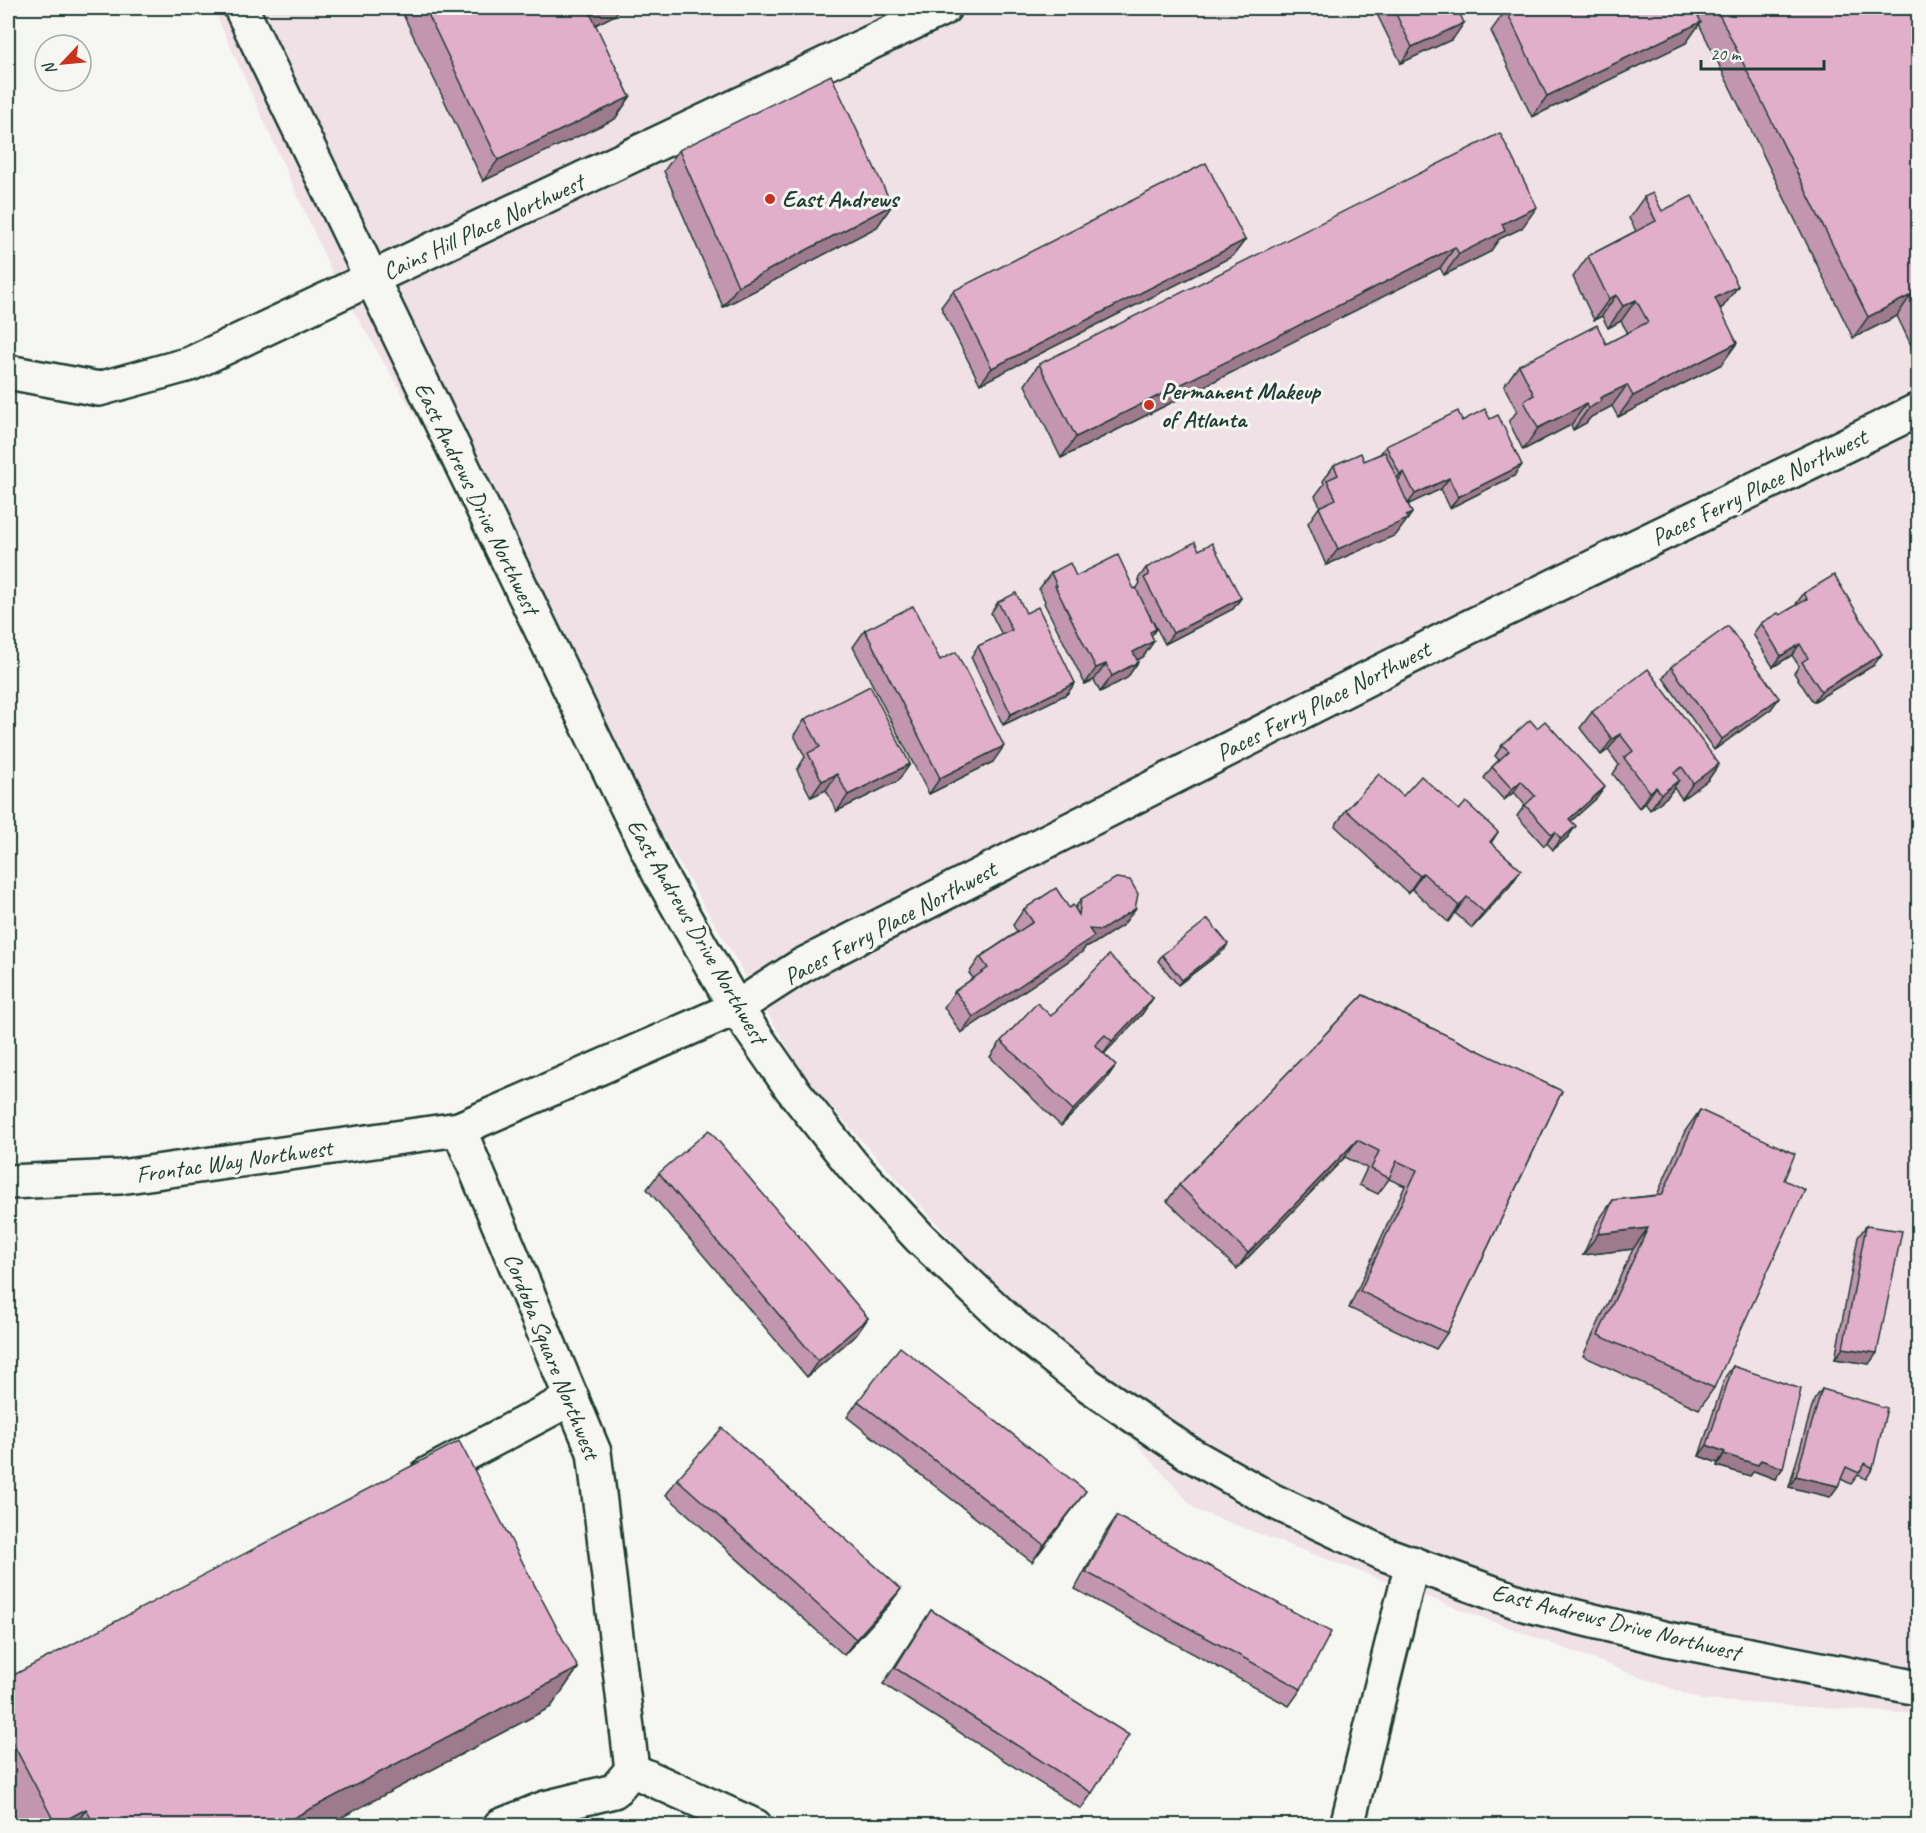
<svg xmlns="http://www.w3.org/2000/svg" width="1926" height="1833" font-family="Caveat,sans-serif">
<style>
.built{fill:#f0e1e6}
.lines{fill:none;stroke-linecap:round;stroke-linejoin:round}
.street-casing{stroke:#1f3d34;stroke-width:38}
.street{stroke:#f6f6f2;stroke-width:33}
.wall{fill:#c296af;stroke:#1f3d34;stroke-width:1.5}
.shaded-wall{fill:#9e7a8e;stroke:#1f3d34;stroke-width:1.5}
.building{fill:#e2afcb;stroke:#1f3d34;stroke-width:1.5}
.poi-dot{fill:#c8321e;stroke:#f6f6f2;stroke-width:2}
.labels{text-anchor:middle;stroke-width:6;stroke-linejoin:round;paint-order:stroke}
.poi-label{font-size:24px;font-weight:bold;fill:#1f3d34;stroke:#f6f6f2;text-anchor:start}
.street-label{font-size:24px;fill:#1f3d34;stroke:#f6f6f2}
</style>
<rect width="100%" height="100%" fill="#f6f6f2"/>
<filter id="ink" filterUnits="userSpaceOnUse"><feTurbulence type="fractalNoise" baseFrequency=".0167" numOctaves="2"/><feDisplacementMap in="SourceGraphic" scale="12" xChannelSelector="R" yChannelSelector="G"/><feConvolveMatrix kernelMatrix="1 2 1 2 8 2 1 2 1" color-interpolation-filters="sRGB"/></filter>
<g filter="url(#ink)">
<path class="built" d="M 213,8 L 1918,8 L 1918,1714 L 1702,1700 L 1196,1510 L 807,1080 L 336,281 Z"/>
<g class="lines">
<g class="street-casing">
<g id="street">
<path d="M 241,8 L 659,873 L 736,1008 L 792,1089 L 853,1166 L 920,1238 L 1009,1322 L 1087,1384 L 1188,1453 L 1273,1501 L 1385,1554 L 1524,1604 L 1667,1639 L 1918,1688"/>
<path d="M 8,372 L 99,389 L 190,364 L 944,8"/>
<path d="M 459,1129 L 594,1452 L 632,1770"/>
<path d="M 8,1182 L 120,1177 L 459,1129 L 736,1008 L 801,966 L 1469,627 L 1918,410"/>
<path d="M 428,1474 L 572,1398"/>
<path d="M 500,1826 L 545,1808 L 614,1791 L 632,1770 L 755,1826"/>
<path d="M 1347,1826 L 1412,1563"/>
</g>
</g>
<use href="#street" class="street"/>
</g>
<g class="wall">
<path d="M 400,8 L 620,8 L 615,15 L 595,25 L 630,97 L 615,119 L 483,181 Z"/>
<path d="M 1374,8 L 1457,8 L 1453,39 L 1401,63 Z"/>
<path d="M 1511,8 L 1918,8 L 1918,344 L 1912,347 L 1897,316 L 1853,338 L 1699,24 L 1686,43 L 1532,117 L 1491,31 L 1506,10 Z"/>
<path d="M 679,150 L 892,205 L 877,227 L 723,307 L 664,171 Z"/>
<path d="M 1644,197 L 1662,211 L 1738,286 L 1723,307 L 1720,309 L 1722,364 L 1618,417 L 1612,406 L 1591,417 L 1586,423 L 1573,430 L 1571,425 L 1523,450 L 1509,422 L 1517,411 L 1504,386 L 1519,365 L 1606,344 L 1628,333 L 1621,321 L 1608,328 L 1602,316 L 1594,320 L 1573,277 L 1588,256 L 1636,231 L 1629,218 Z"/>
<path d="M 1522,228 L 1499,239 L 1490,252 L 1444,275 L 1440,268 L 1061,458 L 1025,385 L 1039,364 Z"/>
<path d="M 1245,240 L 1233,256 L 980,384 L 941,307 L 953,291 Z"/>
<path d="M 1462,421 L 1514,476 L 1450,508 L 1441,489 L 1408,504 L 1412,513 L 1396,535 L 1326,565 L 1308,523 L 1320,506 L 1315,496 L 1324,484 L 1323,481 L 1334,465 L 1364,461 L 1380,454 L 1386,446 Z"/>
<path d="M 1199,550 L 1241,598 L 1233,609 L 1165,644 L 1149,614 L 1156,629 L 1151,636 L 1154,641 L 1143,657 L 1137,660 L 1138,662 L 1127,678 L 1100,692 L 1094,680 L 1085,684 L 1044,603 L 1045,601 L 1039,589 L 1051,573 L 1076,576 L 1134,589 L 1137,588 L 1140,583 L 1138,579 L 1146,568 Z"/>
<path d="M 1804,593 L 1874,665 L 1813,702 L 1794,673 L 1799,666 L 1792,655 L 1773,667 L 1753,634 L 1761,623 L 1780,615 L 1797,605 L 1796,604 Z"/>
<path d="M 998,602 L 1026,613 L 1075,683 L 1067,694 L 1003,725 L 971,657 L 978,646 L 1002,635 L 991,613 Z"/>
<path d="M 865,630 L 940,660 L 993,762 L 929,794 L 853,647 Z"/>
<path d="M 1671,667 L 1779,698 L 1771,709 L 1714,750 L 1663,678 Z"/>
<path d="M 1592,712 L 1719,764 L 1708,780 L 1682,799 L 1674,788 L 1668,796 L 1650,810 L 1645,803 L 1639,808 L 1613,774 L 1619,765 L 1608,750 L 1601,755 L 1580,728 Z"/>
<path d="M 805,719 L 910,764 L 898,781 L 837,811 L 826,790 L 811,797 L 797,770 L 805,757 L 794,735 Z"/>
<path d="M 1502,745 L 1597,798 L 1571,821 L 1568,837 L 1553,850 L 1547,843 L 1544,846 L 1517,816 L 1525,805 L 1514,792 L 1504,800 L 1484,778 L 1492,767 L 1499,760 L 1495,756 Z"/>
<path d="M 1403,796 L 1459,810 L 1498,832 L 1491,843 L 1521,870 L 1510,886 L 1472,928 L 1455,913 L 1448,922 L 1412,889 L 1408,893 L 1335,826 L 1346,810 Z"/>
<path d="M 1081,899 L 1135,909 L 1123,925 L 1090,946 L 1086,946 L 1082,952 L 961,1033 L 944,1007 L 955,991 L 973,978 L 969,973 L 980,957 L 1017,932 L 1013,925 L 1024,909 L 1069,908 L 1075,908 Z"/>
<path d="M 1224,950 L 1178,985 L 1158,961 L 1162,955 Z"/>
<path d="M 1363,995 L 1562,1091 L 1447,1333 L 1436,1349 L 1349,1308 L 1405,1186 L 1389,1179 L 1378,1194 L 1359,1185 L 1367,1168 L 1345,1157 L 1237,1269 L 1167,1201 L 1179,1185 Z"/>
<path d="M 1153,998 L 1142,1014 L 1104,1054 L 1116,1065 L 1104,1082 L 1061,1126 L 990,1057 L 1001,1041 L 1051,1016 Z"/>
<path d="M 1700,1110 L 1784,1180 L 1714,1388 L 1699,1409 L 1583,1356 L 1633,1249 L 1583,1255 L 1598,1221 L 1613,1200 L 1657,1195 L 1685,1131 Z"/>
<path d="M 659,1173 L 868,1318 L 857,1334 L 807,1377 L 647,1189 Z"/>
<path d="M 1866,1226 L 1869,1364 L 1835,1359 L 1858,1237 Z"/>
<path d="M 1733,1366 L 1775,1479 L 1754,1471 L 1750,1476 L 1717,1466 L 1718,1463 L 1699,1456 L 1725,1377 Z"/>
<path d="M 1822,1389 L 1873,1468 L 1866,1479 L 1858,1475 L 1851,1484 L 1841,1479 L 1838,1486 L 1830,1497 L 1789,1487 L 1814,1400 Z"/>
<path d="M 858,1401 L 1074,1507 L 1032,1562 L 847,1417 Z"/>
<path d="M 677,1479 L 889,1605 L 844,1655 L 666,1495 Z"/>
<path d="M 1117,1516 L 1301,1689 L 1289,1706 L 1075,1589 L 1106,1532 Z"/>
<path d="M 931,1610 L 1092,1793 L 1081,1809 L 883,1684 Z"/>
<path d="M 578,1668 L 551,1707 L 325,1826 L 8,1826 L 8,1678 Z"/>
</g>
<g class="shaded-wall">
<path d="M 602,8 L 620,8 L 615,15 L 575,35 L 590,13 Z"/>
<path d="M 1701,22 L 1686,43 L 1532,117 L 1547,96 Z"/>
<path d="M 1464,23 L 1453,39 L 1401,63 L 1412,47 Z"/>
<path d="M 630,97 L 615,119 L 483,181 L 498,160 Z"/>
<path d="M 892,205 L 877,227 L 723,307 L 738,286 Z"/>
<path d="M 1537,207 L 1522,228 L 1499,239 L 1490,252 L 1444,275 L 1459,254 L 1502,224 Z"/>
<path d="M 1245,240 L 1233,256 L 980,384 L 992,368 Z"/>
<path d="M 1455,247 L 1440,268 L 1061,458 L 1076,437 Z"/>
<path d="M 1738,286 L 1723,307 L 1700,319 L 1715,298 Z"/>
<path d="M 1616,295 L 1602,316 L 1594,320 L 1609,299 Z"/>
<path d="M 1911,295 L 1897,316 L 1853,338 L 1868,317 Z"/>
<path d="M 1636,300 L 1621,321 L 1608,328 L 1623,306 Z"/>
<path d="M 1918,338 L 1918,344 L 1912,347 Z"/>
<path d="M 1737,343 L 1722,364 L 1618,417 L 1633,396 Z"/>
<path d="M 1627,385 L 1612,406 L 1591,417 L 1586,423 L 1573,430 L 1588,409 L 1600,398 Z"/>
<path d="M 1586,404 L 1571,425 L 1523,450 L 1538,428 Z"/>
<path d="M 1522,465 L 1514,476 L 1450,508 L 1458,497 Z"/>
<path d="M 1404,472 L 1397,483 L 1392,485 L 1400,474 Z"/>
<path d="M 1449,478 L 1441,489 L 1407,505 L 1415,494 Z"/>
<path d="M 1412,513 L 1396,535 L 1326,565 L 1338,549 Z"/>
<path d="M 1241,598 L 1233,609 L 1165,644 L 1173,633 Z"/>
<path d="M 1154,641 L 1143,657 L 1121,668 L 1133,652 Z"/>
<path d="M 1800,644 L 1792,655 L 1773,667 L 1781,656 Z"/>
<path d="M 1882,654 L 1874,665 L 1813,702 L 1821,691 Z"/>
<path d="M 1138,662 L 1127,678 L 1100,692 L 1112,676 Z"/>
<path d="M 1106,664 L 1094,680 L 1085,684 L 1096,668 Z"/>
<path d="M 1075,683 L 1067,694 L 1003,725 L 1011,714 Z"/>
<path d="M 1779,698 L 1771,709 L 1714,750 L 1722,739 Z"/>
<path d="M 1620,734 L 1608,750 L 1601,755 L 1612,739 Z"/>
<path d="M 1004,746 L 993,762 L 929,794 L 940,778 Z"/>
<path d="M 910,764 L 898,781 L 837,811 L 848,795 Z"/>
<path d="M 1719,764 L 1708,780 L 1682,799 L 1693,783 Z"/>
<path d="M 837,774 L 826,790 L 811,797 L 822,781 Z"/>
<path d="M 1679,780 L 1668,796 L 1650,810 L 1661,794 Z"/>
<path d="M 1521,781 L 1514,792 L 1504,800 L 1512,789 Z"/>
<path d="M 1605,787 L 1597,798 L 1561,830 L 1569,819 Z"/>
<path d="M 1656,787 L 1645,803 L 1639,808 L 1650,792 Z"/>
<path d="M 1576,826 L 1568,837 L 1553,850 L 1561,839 Z"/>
<path d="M 1555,832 L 1547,843 L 1544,846 L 1552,835 Z"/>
<path d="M 1521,870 L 1510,886 L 1472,928 L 1484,912 Z"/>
<path d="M 1423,873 L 1412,889 L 1408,893 L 1420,876 Z"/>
<path d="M 1467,897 L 1455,913 L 1448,922 L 1459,906 Z"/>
<path d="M 1135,909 L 1123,925 L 1090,946 L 1086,946 L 1082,952 L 961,1033 L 973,1017 L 1089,929 Z"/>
<path d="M 1228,944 L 1224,950 L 1178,985 L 1182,980 Z"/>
<path d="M 1153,998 L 1142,1014 L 1100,1058 L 1112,1041 Z"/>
<path d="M 1116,1065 L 1104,1082 L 1061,1126 L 1073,1110 Z"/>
<path d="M 1357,1140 L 1345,1157 L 1237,1269 L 1248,1253 Z"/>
<path d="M 1648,1228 L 1633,1249 L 1583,1255 L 1598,1234 Z"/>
<path d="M 868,1318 L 857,1334 L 807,1377 L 818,1361 Z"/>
<path d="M 1843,1348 L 1877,1353 L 1869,1364 L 1835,1359 Z"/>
<path d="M 1707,1445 L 1725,1452 L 1718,1463 L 1699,1456 Z"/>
<path d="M 1724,1454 L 1761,1460 L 1783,1468 L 1775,1479 L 1754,1471 L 1750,1476 L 1717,1466 Z"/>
<path d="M 1796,1476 L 1838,1486 L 1830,1497 L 1789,1487 Z"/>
<path d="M 1086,1491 L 1074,1507 L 1032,1562 L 1044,1545 Z"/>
<path d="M 901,1589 L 889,1605 L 844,1655 L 856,1639 Z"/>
<path d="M 578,1668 L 551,1707 L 325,1826 L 278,1826 Z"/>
<path d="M 86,1809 L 75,1826 L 55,1826 L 56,1825 Z"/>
</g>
<g class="building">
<path d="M 425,8 L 602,8 L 590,13 L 630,97 L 498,160 Z"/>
<path d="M 1393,8 L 1457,8 L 1464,23 L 1412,47 Z"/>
<path d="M 1511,8 L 1694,8 L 1701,22 L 1547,96 L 1506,10 Z"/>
<path d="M 1716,8 L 1918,8 L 1918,309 L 1911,295 L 1868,317 Z"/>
<path d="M 831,75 L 892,205 L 738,286 L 679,150 Z"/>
<path d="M 1500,133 L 1537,207 L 1502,224 L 1505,231 L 1459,254 L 1455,247 L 1076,437 L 1039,364 Z"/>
<path d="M 1206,163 L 1245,240 L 992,368 L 953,291 Z"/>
<path d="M 1653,193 L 1662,211 L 1692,196 L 1738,286 L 1715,298 L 1737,343 L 1633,396 L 1627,385 L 1600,398 L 1601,401 L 1588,409 L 1586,404 L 1538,428 L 1524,401 L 1534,395 L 1519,365 L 1597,325 L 1606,344 L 1648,322 L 1636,300 L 1623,306 L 1616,295 L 1609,299 L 1588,256 L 1656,221 L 1644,197 Z"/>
<path d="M 1485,409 L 1490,419 L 1498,415 L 1522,465 L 1458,497 L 1449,478 L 1415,494 L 1404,472 L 1400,474 L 1386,446 L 1458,411 L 1462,421 Z"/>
<path d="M 1385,452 L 1412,513 L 1406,516 L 1408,519 L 1338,549 L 1319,507 L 1336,499 L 1327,480 L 1338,475 L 1334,465 L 1361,453 L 1364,461 Z"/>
<path d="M 1195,542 L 1199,550 L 1212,543 L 1241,598 L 1173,633 L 1144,578 L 1149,575 L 1146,568 Z"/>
<path d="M 1118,555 L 1134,589 L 1136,588 L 1156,629 L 1150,632 L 1154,641 L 1133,652 L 1138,662 L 1112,676 L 1106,664 L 1096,668 L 1055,586 L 1057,586 L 1051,573 L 1070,563 L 1076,576 Z"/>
<path d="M 1834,575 L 1882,654 L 1821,691 L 1802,662 L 1808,658 L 1800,644 L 1781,656 L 1761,623 L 1778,613 L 1780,615 L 1807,599 L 1804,593 Z"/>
<path d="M 1016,593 L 1026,613 L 1038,607 L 1075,683 L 1011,714 L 978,646 L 1012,630 L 998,602 Z"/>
<path d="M 913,606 L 940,660 L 956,652 L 1004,746 L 940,778 L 865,630 Z"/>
<path d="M 1728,626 L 1779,698 L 1722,739 L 1671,667 Z"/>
<path d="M 1648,669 L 1719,764 L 1693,783 L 1682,767 L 1674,773 L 1679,780 L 1661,794 L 1656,787 L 1650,792 L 1624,758 L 1633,751 L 1620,734 L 1612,739 L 1592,712 Z"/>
<path d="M 870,686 L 910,764 L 848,795 L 837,774 L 822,781 L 808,753 L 820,747 L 805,719 Z"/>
<path d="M 1530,720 L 1537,728 L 1545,721 L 1605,787 L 1569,819 L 1576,826 L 1561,839 L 1555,832 L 1552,835 L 1525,805 L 1535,796 L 1521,781 L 1512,789 L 1492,767 L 1509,751 L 1502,745 Z"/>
<path d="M 1379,774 L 1403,796 L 1421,776 L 1459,810 L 1466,802 L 1498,832 L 1490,842 L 1521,870 L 1484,912 L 1467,897 L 1459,906 L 1423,873 L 1420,876 L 1346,810 Z"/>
<path d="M 1116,878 L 1130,880 L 1138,894 L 1135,909 L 1102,930 L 1089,929 L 1094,936 L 973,1017 L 955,991 L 988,968 L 980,957 L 1033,922 L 1024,909 L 1056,888 L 1069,908 L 1073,905 L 1079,915 L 1081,899 Z"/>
<path d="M 1208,919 L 1228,944 L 1182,980 L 1162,955 Z"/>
<path d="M 1109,955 L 1153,998 L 1112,1041 L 1105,1035 L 1095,1045 L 1116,1065 L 1073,1110 L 1001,1041 L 1037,1003 L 1051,1016 Z"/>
<path d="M 1363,995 L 1562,1091 L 1447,1333 L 1360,1291 L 1417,1170 L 1397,1161 L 1389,1178 L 1371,1169 L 1379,1151 L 1357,1140 L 1248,1253 L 1179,1185 Z"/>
<path d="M 1700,1110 L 1795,1154 L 1784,1180 L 1805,1190 L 1714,1388 L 1598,1335 L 1648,1228 L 1598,1234 L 1613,1200 L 1662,1195 Z"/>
<path d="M 709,1130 L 868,1318 L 818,1361 L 659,1173 Z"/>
<path d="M 1866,1226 L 1902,1231 L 1877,1353 L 1843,1348 Z"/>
<path d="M 900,1347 L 1086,1491 L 1044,1545 L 858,1401 Z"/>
<path d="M 1733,1366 L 1801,1389 L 1783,1468 L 1761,1460 L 1758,1465 L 1724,1454 L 1725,1452 L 1707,1445 Z"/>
<path d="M 1822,1389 L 1887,1408 L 1873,1468 L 1865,1463 L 1859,1473 L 1846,1467 L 1838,1486 L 1796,1476 Z"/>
<path d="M 722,1428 L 901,1589 L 856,1639 L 677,1479 Z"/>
<path d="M 459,1441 L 578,1668 L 278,1826 L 95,1826 L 86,1809 L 56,1825 L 8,1734 L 8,1678 Z"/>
<path d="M 1117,1516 L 1331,1632 L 1301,1689 L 1086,1572 Z"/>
<path d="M 931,1610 L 1129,1735 L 1092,1793 L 895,1668 Z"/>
</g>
</g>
<g class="poi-dot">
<circle cx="770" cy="199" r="6"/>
<circle cx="1149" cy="405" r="6"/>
</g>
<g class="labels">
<g class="poi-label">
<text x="782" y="207">East Andrews</text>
<text x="1161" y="399">Permanent Makeup<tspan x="1161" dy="28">of Atlanta</tspan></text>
</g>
<g class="street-label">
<text transform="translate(483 227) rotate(-25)" y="8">Cains Hill Place Northwest</text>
<text transform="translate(1759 487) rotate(-26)" y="8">Paces Ferry Place Northwest</text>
<text transform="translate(477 498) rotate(64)" y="8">East Andrews Drive Northwest</text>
<text transform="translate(1323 701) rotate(-27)" y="8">Paces Ferry Place Northwest</text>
<text transform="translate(890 923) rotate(-28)" y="8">Paces Ferry Place Northwest</text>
<text transform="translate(697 931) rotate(60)" y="8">East Andrews Drive Northwest</text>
<text transform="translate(234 1161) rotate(-8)" y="8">Frontac Way Northwest</text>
<text transform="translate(552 1356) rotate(68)" y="8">Cordoba Square Northwest</text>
<text transform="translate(1616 1622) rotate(14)" y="8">East Andrews Drive Northwest</text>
</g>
</g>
<rect width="1926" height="1833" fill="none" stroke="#f6f6f2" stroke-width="30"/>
<rect x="15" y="15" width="1896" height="1803" fill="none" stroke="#1f3d34" stroke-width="2" filter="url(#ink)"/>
<g transform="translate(63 63) rotate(244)"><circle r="28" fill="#f6f6f2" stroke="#a0aca6" stroke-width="1.5"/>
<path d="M0-4.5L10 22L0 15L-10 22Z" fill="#c8321e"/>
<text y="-9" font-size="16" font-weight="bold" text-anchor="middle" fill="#1f3d34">N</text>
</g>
<path d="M1701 60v9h123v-9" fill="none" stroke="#1f3d34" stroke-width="3"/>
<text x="1710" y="60" font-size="18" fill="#1f3d34" stroke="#f6f6f2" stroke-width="4.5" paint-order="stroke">20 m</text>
</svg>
